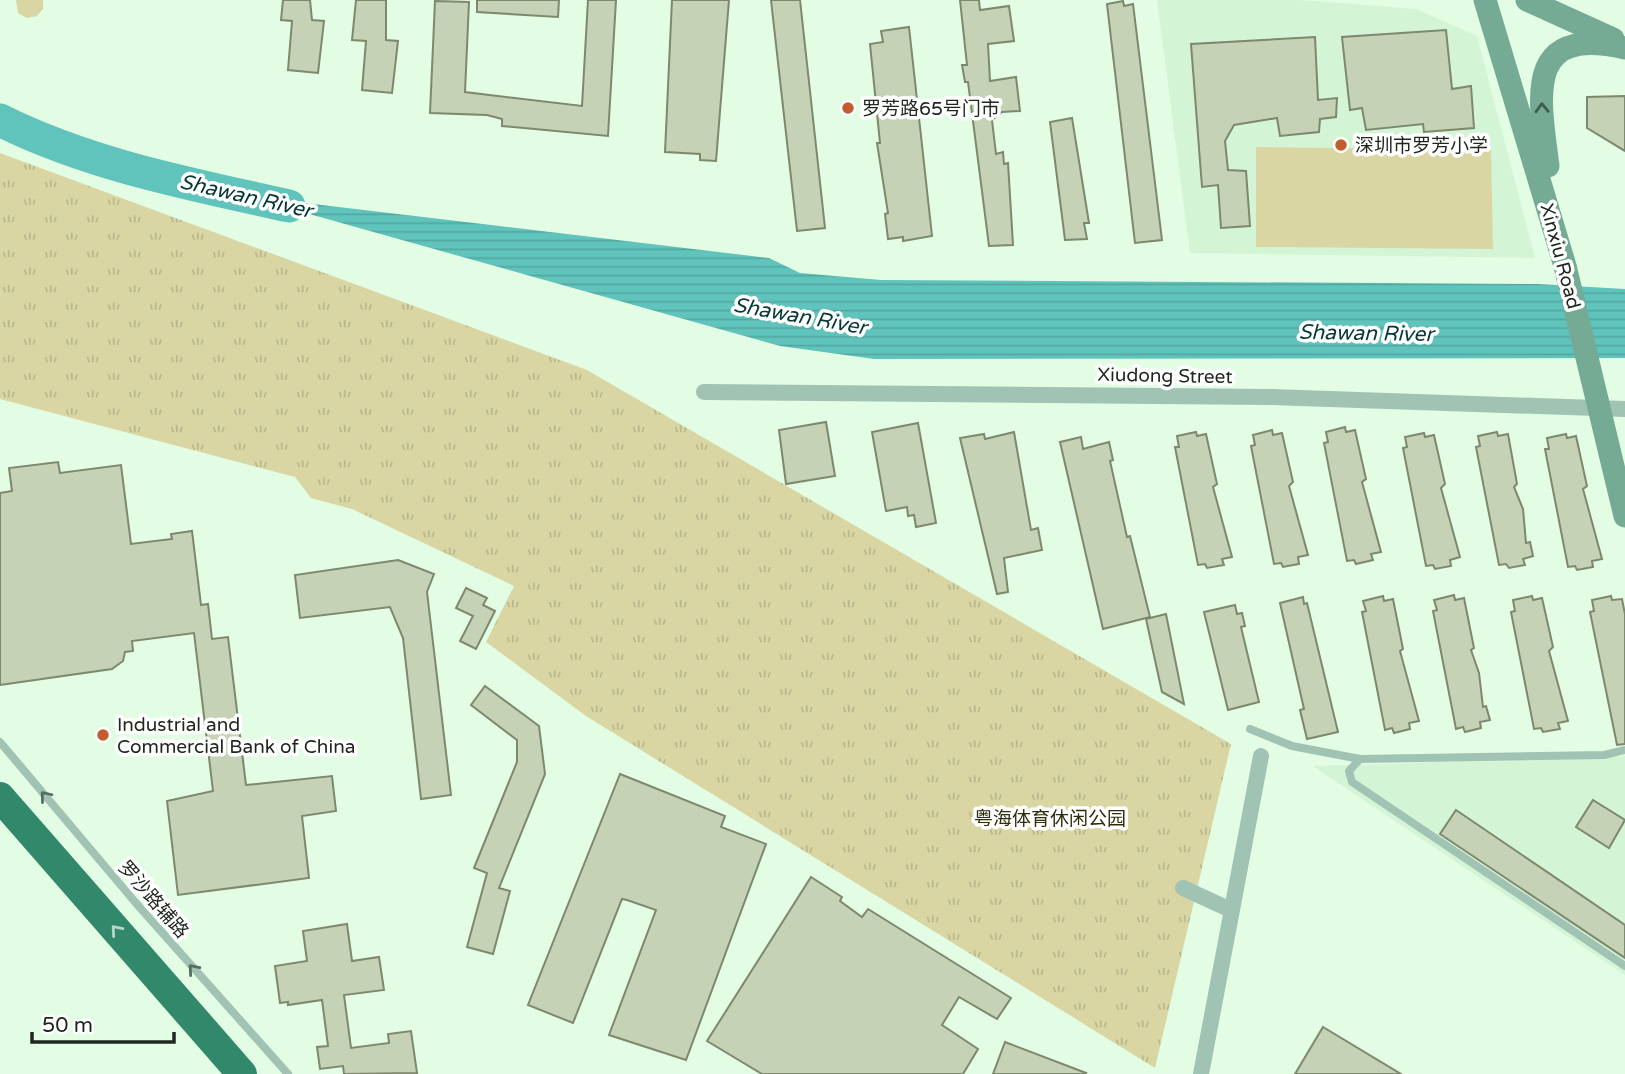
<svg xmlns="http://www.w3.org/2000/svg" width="1625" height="1074" font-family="'Varela Round','Noto Sans SC',sans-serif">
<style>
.built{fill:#d4f4d6}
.grass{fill:#d9d6a4}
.park{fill:url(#park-tufts)}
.water{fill:url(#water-rules)}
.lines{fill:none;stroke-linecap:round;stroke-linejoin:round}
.river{stroke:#60c4bc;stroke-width:33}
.building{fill:#c6d2b5;stroke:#7d886d;stroke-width:2}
.lane{stroke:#a0c3b4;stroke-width:8}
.street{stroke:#a0c3b4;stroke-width:16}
.secondary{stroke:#75aa95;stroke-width:23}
.highway{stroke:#31886b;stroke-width:30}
.oneway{stroke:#405b4e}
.oneway2{stroke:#586d62}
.oneway3{stroke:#b7d5cb}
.poi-dot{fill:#c35c30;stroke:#fff;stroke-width:2.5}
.labels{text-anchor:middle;stroke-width:7;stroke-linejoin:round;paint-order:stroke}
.poi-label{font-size:19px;fill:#1d271e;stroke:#fff;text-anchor:start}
.street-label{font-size:19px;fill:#1d271e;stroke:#fff}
.park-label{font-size:19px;fill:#2f2d0c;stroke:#fff}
.water-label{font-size:21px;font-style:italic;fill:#073935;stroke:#fff}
</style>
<defs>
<pattern id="park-tufts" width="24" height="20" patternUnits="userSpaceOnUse" patternTransform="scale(1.75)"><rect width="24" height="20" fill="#d9d6a4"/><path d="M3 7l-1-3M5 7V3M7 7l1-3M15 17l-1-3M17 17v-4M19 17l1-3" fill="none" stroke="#bab88d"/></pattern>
<pattern id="water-rules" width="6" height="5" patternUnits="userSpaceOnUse" patternTransform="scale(1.75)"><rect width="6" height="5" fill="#60c4bc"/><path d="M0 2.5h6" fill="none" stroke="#53a8a1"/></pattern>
</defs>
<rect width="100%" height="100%" fill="#e3fce4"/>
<g class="built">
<path d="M 1157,0 L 1301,0 L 1416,9 L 1477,36 L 1535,258 L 1190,253 Z"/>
<path d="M 1625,756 L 1625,975 L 1313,766 Z"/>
</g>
<path class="grass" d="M 1256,147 L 1491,150 L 1493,249 L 1256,247 Z"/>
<g class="park">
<path d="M 16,0 L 43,0 L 43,9 L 37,16 L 27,18 L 18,13 Z"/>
<path d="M 0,153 L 587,370 L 1231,744 L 1155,1068 L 586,716 L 486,642 L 514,586 L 352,509 L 311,498 L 295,477 L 0,399 Z"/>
</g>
<path class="water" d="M 245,196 L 769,258 L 800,273 L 881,280 L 1538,284 L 1625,289 L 1625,358 L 874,359 L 780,346 Z"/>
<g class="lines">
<path class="river" d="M 0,120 C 90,165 191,184 289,206"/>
</g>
<g class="building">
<path d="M 283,0 L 310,0 L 312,20 L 324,21 L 318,73 L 288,70 L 292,21 L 281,20 Z"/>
<path d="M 356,0 L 386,0 L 386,40 L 398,41 L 392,93 L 362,90 L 366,41 L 352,40 Z"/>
<path d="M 477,0 L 559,0 L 558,17 L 477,12 Z"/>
<path d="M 588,0 L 616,0 L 608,136 L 502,126 L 502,119 L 487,115 L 430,113 L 435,1 L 469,2 L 465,92 L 582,106 Z"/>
<path d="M 672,0 L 729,0 L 716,161 L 700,160 L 700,154 L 665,152 Z"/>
<path d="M 771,0 L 800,0 L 825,228 L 797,231 Z"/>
<path d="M 960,0 L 979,0 L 980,10 L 1009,6 L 1014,41 L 988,44 L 990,81 L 1016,77 L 1020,111 L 1002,112 L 992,120 L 996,154 L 1003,152 L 1004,164 L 1008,163 L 1013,245 L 989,246 L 968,82 L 965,82 L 962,65 L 967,65 Z"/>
<path d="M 1123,1 L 1124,6 L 1133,4 L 1162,240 L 1135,243 L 1107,4 Z"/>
<path d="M 909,27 L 932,236 L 903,241 L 903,237 L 888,239 L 885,214 L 888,213 L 877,143 L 880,143 L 870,44 L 883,42 L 881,31 Z"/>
<path d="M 1446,30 L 1452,89 L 1471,86 L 1474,128 L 1424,132 L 1423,124 L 1366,130 L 1362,108 L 1350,110 L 1342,37 Z"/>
<path d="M 1315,37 L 1318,100 L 1337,98 L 1336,117 L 1320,119 L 1319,132 L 1280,136 L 1277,118 L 1234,125 L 1225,141 L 1228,170 L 1246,171 L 1250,226 L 1221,228 L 1218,185 L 1202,187 L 1191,44 Z"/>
<path d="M 1625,96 L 1625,151 L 1587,128 L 1587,97 Z"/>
<path d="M 1072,118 L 1089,223 L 1084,223 L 1087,239 L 1065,240 L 1050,122 Z"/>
<path d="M 826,422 L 835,476 L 786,484 L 779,430 Z"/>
<path d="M 918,423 L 936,523 L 916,527 L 914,515 L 908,516 L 907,507 L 886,511 L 872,432 Z"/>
<path d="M 1345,427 L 1346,432 L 1355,430 L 1366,479 L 1362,482 L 1381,552 L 1371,554 L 1373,560 L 1356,564 L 1354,560 L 1347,561 L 1324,443 L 1328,442 L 1326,432 Z"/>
<path d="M 1272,430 L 1273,435 L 1282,433 L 1293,482 L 1289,486 L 1308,555 L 1298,557 L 1299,564 L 1283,567 L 1281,563 L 1274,564 L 1251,446 L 1255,445 L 1253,435 Z"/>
<path d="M 1014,432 L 1031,530 L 1038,528 L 1042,550 L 1004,558 L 1008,592 L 997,594 L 960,438 L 984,434 L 985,439 Z"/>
<path d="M 1196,432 L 1197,436 L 1206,434 L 1217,484 L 1213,487 L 1232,557 L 1222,559 L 1224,565 L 1207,568 L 1205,564 L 1198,565 L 1175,447 L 1179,447 L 1177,436 Z"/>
<path d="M 1497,432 L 1498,436 L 1508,434 L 1517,484 L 1514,487 L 1523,509 L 1526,543 L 1530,542 L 1533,556 L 1523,559 L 1525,565 L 1509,568 L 1506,564 L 1499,565 L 1476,447 L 1480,446 L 1478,436 Z"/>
<path d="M 1424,433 L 1425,437 L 1434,435 L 1445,484 L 1441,488 L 1460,557 L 1450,560 L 1451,566 L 1435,569 L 1433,565 L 1426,566 L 1403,448 L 1407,447 L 1405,437 Z"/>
<path d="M 1566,434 L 1567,438 L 1576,436 L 1587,486 L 1583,489 L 1602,559 L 1592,561 L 1593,567 L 1577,570 L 1575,566 L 1568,567 L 1545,449 L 1549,449 L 1547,438 Z"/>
<path d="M 1081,437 L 1083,449 L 1109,442 L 1113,460 L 1110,461 L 1127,537 L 1130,536 L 1150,617 L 1103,629 L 1060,442 Z"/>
<path d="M 58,462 L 60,473 L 121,465 L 131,544 L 172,539 L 171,534 L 192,531 L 201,605 L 208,604 L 212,639 L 228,637 L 246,785 L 332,776 L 336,811 L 302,816 L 309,878 L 178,895 L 167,801 L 213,791 L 194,633 L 132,641 L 133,651 L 125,652 L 123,661 L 112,669 L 0,685 L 0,493 L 12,491 L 9,468 Z"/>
<path d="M 398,560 L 434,574 L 427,592 L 451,795 L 421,799 L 403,638 L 390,607 L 300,618 L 295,575 Z"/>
<path d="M 466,588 L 487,598 L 483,605 L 495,611 L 476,649 L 460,641 L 473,616 L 456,608 Z"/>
<path d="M 1454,595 L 1455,600 L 1464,598 L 1474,648 L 1471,650 L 1479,673 L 1483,707 L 1486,706 L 1490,720 L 1480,722 L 1481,728 L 1465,732 L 1463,727 L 1456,729 L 1433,611 L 1437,610 L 1434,600 Z"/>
<path d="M 1383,596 L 1384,601 L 1393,599 L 1403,649 L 1400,651 L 1419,721 L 1409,723 L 1410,729 L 1394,733 L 1392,728 L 1385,730 L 1362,612 L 1366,611 L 1363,601 Z"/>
<path d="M 1532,596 L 1533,600 L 1542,598 L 1553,647 L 1549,651 L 1568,721 L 1558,723 L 1560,729 L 1543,732 L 1541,728 L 1534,729 L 1511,612 L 1515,611 L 1513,600 Z"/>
<path d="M 1611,596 L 1612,600 L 1622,599 L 1625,614 L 1625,744 L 1617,745 L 1590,612 L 1594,611 L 1592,600 Z"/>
<path d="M 1303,597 L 1304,604 L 1307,603 L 1338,732 L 1307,739 L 1300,710 L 1304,709 L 1280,603 Z"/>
<path d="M 1235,605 L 1237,614 L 1242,613 L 1245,626 L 1241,627 L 1259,702 L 1228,710 L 1204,612 Z"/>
<path d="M 1166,614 L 1184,704 L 1162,692 L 1146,619 Z"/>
<path d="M 485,686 L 539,726 L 545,774 L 499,888 L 510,891 L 493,954 L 467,947 L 487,873 L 474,868 L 517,762 L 517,740 L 471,705 Z"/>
<path d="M 620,774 L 725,816 L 721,827 L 766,844 L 686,1060 L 609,1035 L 656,910 L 627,900 L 622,899 L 573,1023 L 528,1005 Z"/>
<path d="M 1593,800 L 1625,820 L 1609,848 L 1576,827 Z"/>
<path d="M 1456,810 L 1625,925 L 1625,958 L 1440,834 Z"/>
<path d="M 811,877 L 842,897 L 840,901 L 862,917 L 868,909 L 1011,998 L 997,1019 L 959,997 L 942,1025 L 978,1049 L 963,1074 L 762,1074 L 707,1041 Z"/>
<path d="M 347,924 L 352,961 L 379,957 L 384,990 L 344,995 L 351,1048 L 389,1043 L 388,1034 L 411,1031 L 417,1073 L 344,1074 L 343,1066 L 320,1069 L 317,1047 L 328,1046 L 322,1000 L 288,1005 L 288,1002 L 280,1003 L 275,966 L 307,961 L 303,931 Z"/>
<path d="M 1323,1027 L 1401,1074 L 1295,1074 Z"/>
<path d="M 1005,1042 L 1086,1073 L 1085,1074 L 993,1074 Z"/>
</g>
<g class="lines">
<g class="lane">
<path d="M 1250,729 L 1292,746 L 1360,759"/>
<path d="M 0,742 L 135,902 L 288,1074"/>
<path d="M 1625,750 L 1604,755 L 1360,759 L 1349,771 L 1352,782 L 1625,966"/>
</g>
<g class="street">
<path d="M 704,392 L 1271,397 L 1625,409"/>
<path d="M 1183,888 L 1231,910"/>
<path d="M 1201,1074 L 1261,756"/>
</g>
<g class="secondary">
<path d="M 1485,0 L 1565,266 L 1625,516"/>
<path d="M 1527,0 L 1613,39"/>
<path d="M 1548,166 C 1539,96 1524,25 1625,48"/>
</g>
<path class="highway" d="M 0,797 L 242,1074"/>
</g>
<defs><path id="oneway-chevron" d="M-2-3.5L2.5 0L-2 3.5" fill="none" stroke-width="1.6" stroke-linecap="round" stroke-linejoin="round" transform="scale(1.75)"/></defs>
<use class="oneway" href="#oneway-chevron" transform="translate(1542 108) rotate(-92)"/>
<g class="oneway2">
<use href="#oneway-chevron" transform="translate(45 796) rotate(-130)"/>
<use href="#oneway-chevron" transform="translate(193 969) rotate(-131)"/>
</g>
<use class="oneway3" href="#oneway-chevron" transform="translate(116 930) rotate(-131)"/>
<g class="poi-dot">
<circle cx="848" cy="108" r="7"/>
<circle cx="1341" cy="145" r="7"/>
<circle cx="103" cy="735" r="7"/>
</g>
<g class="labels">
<g class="poi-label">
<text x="862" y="115">罗芳路65号门市</text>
<text x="1355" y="152">深圳市罗芳小学</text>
<text x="117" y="731">Industrial and<tspan x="117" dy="22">Commercial Bank of China</tspan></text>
</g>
<g class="street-label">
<text transform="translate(1561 256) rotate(75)" y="7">Xinxiu Road</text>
<text transform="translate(1165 375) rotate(1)" y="7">Xiudong Street</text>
<text transform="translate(154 899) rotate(49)" y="7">罗沙路辅路</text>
</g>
<g class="park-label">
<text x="1050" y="825">粤海体育休闲公园</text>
</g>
<g class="water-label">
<text transform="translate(246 196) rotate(13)" y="7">Shawan River</text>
<text transform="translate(800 316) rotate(10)" y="7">Shawan River</text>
<text transform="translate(1366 333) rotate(1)" y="7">Shawan River</text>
</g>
</g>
<path d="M32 1032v10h142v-10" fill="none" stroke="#1d271e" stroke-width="3.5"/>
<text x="42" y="1032" font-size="21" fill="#1d271e" stroke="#ffffff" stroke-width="5" paint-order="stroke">50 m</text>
</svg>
